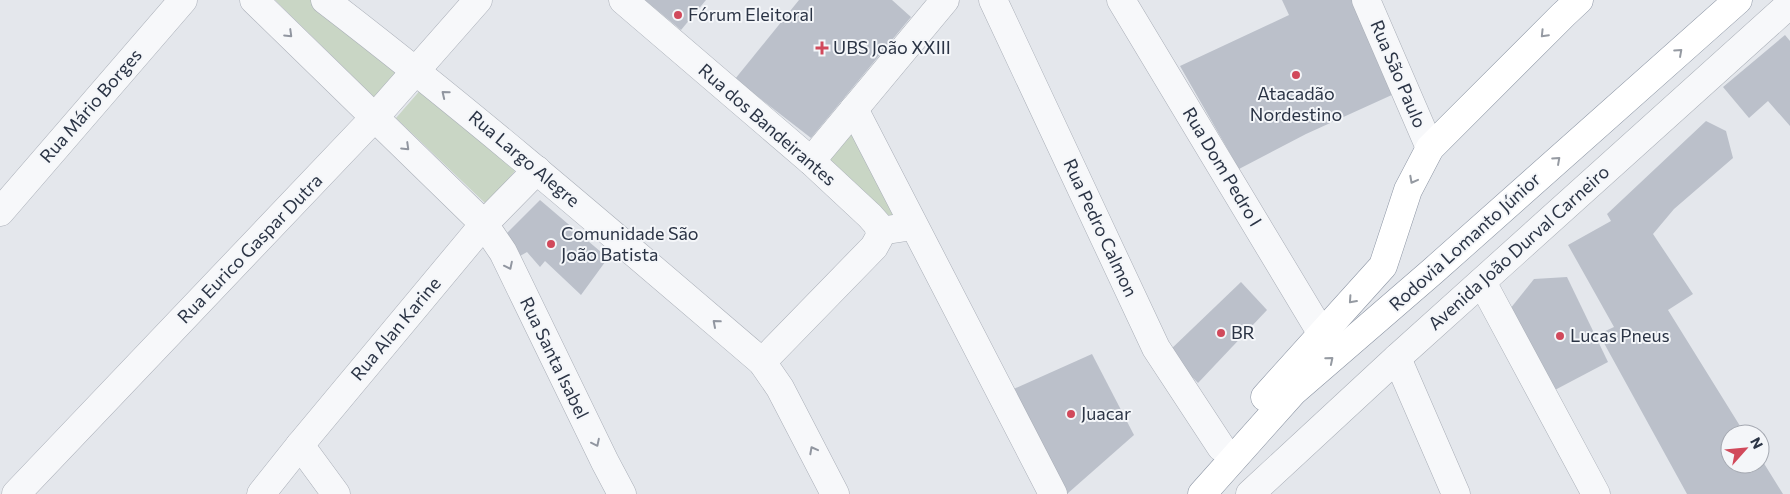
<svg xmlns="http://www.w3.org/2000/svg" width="1790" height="494" font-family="Commissioner,sans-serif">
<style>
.green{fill:#c9d6c5}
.building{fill:#bbc0ca}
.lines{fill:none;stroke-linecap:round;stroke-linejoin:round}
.minor-casing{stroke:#a9aeb7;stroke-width:29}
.highway-casing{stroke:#8b94a3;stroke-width:29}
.minor{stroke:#f7f8fa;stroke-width:28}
.highway{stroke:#fff;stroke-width:28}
.oneway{stroke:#9196a0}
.oneway2{stroke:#959aa2}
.poi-dot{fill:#d1495b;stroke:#f4f6f9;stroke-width:2}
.labels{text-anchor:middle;stroke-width:4;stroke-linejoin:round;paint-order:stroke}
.poi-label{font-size:18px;fill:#2b3445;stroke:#f4f6f9;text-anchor:start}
.street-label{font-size:18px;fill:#2b3445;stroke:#f4f6f9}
</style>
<rect width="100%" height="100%" fill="#e4e7ec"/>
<g class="green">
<path d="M 275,0 L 311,0 L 402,70 L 376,99 Z"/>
<path d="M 423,87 L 519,166 L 487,205 L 396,118 Z"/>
<path d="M 853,132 L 898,217 L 891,220 L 824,162 Z"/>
</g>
<g class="building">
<path d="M 645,0 L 706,0 L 681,30 Z"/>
<path d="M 799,0 L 892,0 L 911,17 L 811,138 L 735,79 Z"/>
<path d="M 1282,0 L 1354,0 L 1394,94 L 1306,134 L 1239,169 L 1180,66 L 1289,15 Z"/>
<path d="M 1785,35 L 1790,41 L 1790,126 L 1768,101 L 1749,118 L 1723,87 Z"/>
<path d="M 1706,121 L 1726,131 L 1733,158 L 1674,209 L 1653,234 L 1693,294 L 1668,310 L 1745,434 L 1730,434 L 1730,464 L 1760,464 L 1760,457 L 1783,494 L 1687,494 L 1599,334 L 1614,327 L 1568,245 L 1611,221 L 1607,214 Z"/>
<path d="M 540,200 L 608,258 L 581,295 L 545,261 L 540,267 L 527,252 L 520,256 L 505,235 Z"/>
<path d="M 1567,277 L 1608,362 L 1553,391 L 1510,309 L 1534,279 Z"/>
<path d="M 1241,282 L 1267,310 L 1198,383 L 1168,352 Z"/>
<path d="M 1092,354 L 1134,435 L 1067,494 L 1062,494 L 1007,392 Z"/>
</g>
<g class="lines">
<g class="minor-casing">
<g id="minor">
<path d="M 254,0 L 484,224 L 503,252 L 605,462 L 622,494"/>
<path d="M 325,0 C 475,115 618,239 762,362 L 780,388 L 835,494"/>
<path d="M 623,0 L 811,161 L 870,216 L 877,224 L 880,231 L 913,226"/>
<path d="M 993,0 L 1156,348 L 1221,447"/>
<path d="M 1121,0 L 1322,334"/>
<path d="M 1366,0 L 1430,148"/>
<path d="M 854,109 L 1053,494"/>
<path d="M 811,161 L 945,0"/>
<path d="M 0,212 L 183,0"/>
<path d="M 1482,282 L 1596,494"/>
<path d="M 1397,358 L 1456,494"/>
<path d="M 762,362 L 874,247 L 879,238 L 880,231"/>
<path d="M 300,445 L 336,494"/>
<path d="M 16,494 L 375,117 L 478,0"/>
<path d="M 261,494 L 300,445 L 484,224 L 537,170"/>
<path d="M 1250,494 L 1397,358 L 1790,4"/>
</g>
</g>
<g class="highway-casing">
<g id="highway">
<path d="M 1265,397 L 1383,266 L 1408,190 L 1430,148 L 1563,15 L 1579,0"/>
<path d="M 1202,494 L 1293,392 L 1433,271 L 1738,0"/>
</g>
</g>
<use href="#minor" class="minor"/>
<use href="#highway" class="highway"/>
</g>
<defs><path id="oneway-chevron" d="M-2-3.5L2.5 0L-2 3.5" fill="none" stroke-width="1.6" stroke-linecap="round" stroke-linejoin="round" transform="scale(1.25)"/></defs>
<g class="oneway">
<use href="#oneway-chevron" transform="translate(289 34) rotate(44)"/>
<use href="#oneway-chevron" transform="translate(445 94) rotate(-141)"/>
<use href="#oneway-chevron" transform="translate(406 147) rotate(44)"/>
<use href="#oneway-chevron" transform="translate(509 266) rotate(64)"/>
<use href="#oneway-chevron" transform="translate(716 323) rotate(-139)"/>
<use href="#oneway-chevron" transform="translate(596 443) rotate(64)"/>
<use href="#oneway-chevron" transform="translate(813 450) rotate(-118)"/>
</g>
<g class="oneway2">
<use href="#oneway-chevron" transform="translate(1544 34) rotate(134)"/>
<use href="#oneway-chevron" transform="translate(1679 52) rotate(-42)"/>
<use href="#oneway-chevron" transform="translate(1557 160) rotate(-42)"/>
<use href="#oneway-chevron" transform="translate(1413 180) rotate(118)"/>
<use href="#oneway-chevron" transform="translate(1352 300) rotate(132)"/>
<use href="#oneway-chevron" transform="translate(1330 360) rotate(-40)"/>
</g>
<g class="poi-dot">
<circle cx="678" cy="15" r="5"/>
<path d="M819.5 40.5h5v5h5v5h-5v5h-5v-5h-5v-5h5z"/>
<circle cx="1296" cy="75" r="5"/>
<circle cx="551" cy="244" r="5"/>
<circle cx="1221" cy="333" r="5"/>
<circle cx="1560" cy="336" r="5"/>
<circle cx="1071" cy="414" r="5"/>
</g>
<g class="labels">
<g class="poi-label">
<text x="688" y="21">Fórum Eleitoral</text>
<text x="833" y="54">UBS João XXIII</text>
<text x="1296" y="100" text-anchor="middle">Atacadão<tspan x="1296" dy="21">Nordestino</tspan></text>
<text x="561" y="240">Comunidade São<tspan x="561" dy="21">João Batista</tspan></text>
<text x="1231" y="339">BR</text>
<text x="1570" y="342">Lucas Pneus</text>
<text x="1081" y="420">Juacar</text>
</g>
<g class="street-label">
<text transform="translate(1398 74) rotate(67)" y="6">Rua São Paulo</text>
<text transform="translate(91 106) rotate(-49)" y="6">Rua Mário Borges</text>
<text transform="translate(767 125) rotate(41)" y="6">Rua dos Bandeirantes</text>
<text transform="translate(524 159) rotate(40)" y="6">Rua Largo Alegre</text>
<text transform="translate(1222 167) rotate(59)" y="6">Rua Dom Pedro I</text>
<text transform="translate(1100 228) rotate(65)" y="6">Rua Pedro Calmon</text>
<text transform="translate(1465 242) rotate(-42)" y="6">Rodovia Lomanto Júnior</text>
<text transform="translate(1519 248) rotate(-42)" y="6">Avenida João Durval Carneiro</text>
<text transform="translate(250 249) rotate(-46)" y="6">Rua Eurico Gaspar Dutra</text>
<text transform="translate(396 329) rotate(-50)" y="6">Rua Alan Karine</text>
<text transform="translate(554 358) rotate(64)" y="6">Rua Santa Isabel</text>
</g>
</g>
<g transform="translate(1745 449) rotate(63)"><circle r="24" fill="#f4f6f9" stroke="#a4a8b1"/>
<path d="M0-4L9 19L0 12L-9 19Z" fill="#d1495b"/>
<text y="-8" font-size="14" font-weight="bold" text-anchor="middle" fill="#2b3445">N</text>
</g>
</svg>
